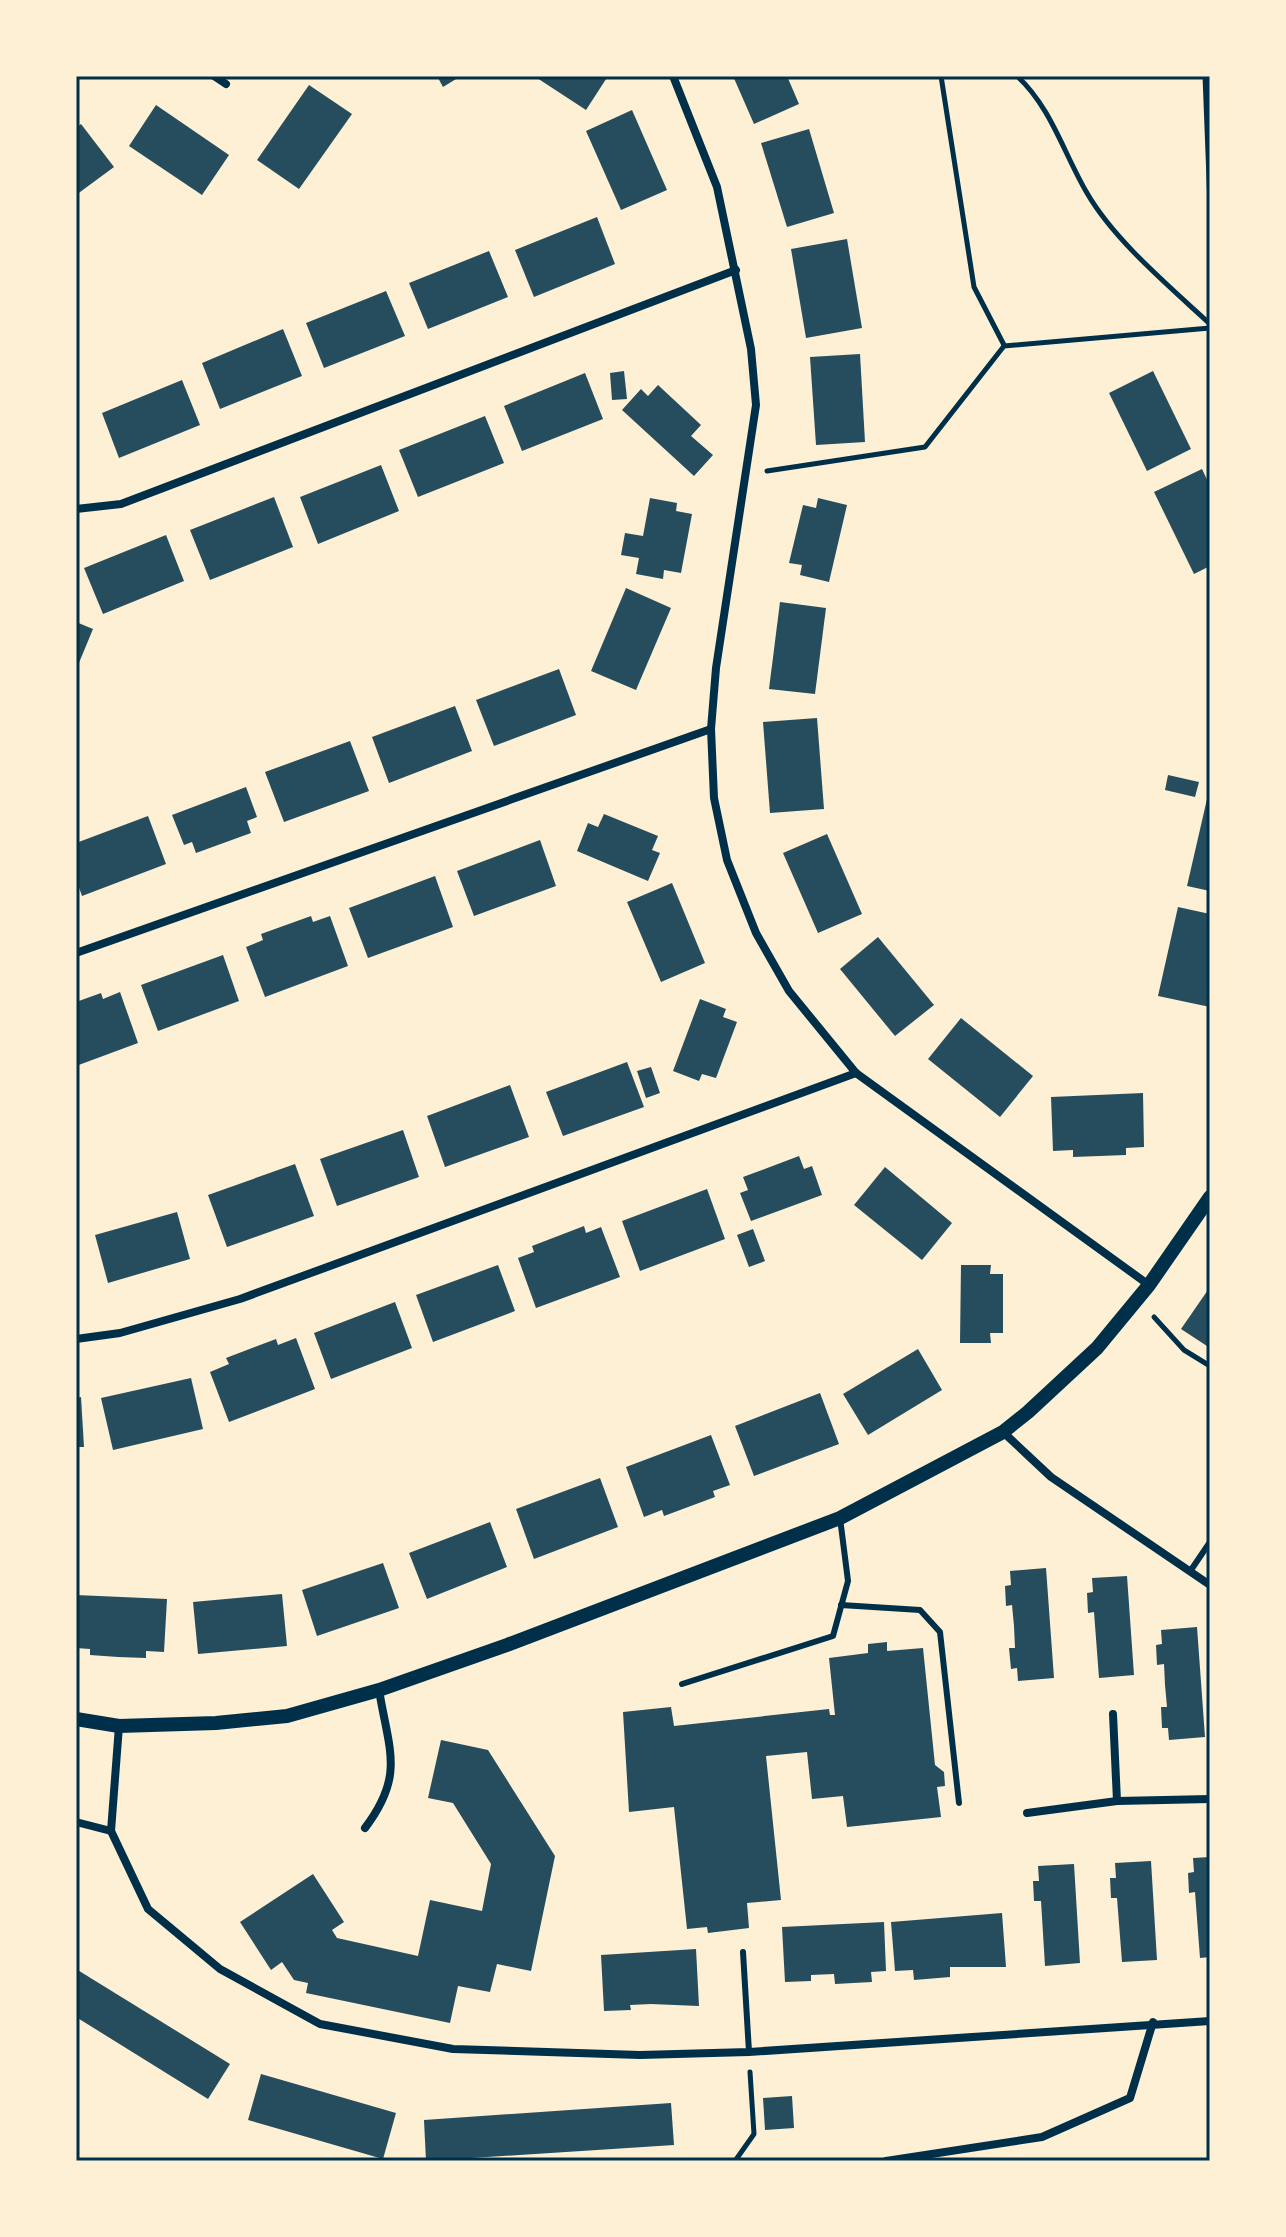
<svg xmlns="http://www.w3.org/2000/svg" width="1286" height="2237" font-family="'IBM Plex Serif',serif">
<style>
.building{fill:#264d5e}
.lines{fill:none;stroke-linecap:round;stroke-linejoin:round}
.path{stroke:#003049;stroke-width:5}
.service{stroke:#003049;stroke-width:6}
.minor{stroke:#003049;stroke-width:8}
.tertiary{stroke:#003049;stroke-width:14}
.neatline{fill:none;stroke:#003049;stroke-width:3}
</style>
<rect width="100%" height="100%" fill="#fdf0d5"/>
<g class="building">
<path d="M 437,76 L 461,76 L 443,87 Z"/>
<path d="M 534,76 L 608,76 L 586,110 Z"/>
<path d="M 733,76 L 787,76 L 799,104 L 754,124 Z"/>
<path d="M 309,85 L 352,114 L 299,189 L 257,160 Z"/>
<path d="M 156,105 L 229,155 L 202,195 L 129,146 Z"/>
<path d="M 632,110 L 667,190 L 621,210 L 586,131 Z"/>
<path d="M 81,124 L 114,167 L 76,195 L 76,128 Z"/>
<path d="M 809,129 L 834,213 L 787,227 L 761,143 Z"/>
<path d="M 597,217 L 615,264 L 534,297 L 515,250 Z"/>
<path d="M 847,239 L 862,328 L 806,338 L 791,249 Z"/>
<path d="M 489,251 L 508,297 L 428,329 L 409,283 Z"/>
<path d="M 386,291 L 405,336 L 324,368 L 306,323 Z"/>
<path d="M 283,329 L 302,376 L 220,409 L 202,363 Z"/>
<path d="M 860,354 L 865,442 L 816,445 L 810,357 Z"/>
<path d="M 624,371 L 627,399 L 612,400 L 610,373 Z"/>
<path d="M 1153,371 L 1191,449 L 1147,471 L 1109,393 Z"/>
<path d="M 585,373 L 603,419 L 522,451 L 504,406 Z"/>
<path d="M 182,380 L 200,425 L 119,458 L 102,413 Z"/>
<path d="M 658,385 L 701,425 L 691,436 L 713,455 L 694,476 L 622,410 L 641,389 L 648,396 Z"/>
<path d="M 485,416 L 504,463 L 418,497 L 399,450 Z"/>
<path d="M 381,465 L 399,511 L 318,544 L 300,497 Z"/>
<path d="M 1202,469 L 1210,486 L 1210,566 L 1194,574 L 1154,492 Z"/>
<path d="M 274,497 L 293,547 L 210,580 L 190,530 Z"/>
<path d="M 650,498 L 677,503 L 676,511 L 692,514 L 681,573 L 664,570 L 663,579 L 636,574 L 639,558 L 621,555 L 625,533 L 643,536 Z"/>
<path d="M 818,498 L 847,505 L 829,582 L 800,575 L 802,565 L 789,563 L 803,505 L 816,508 Z"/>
<path d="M 166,535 L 184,581 L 103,614 L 84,568 Z"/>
<path d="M 626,588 L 671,608 L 636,690 L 591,671 Z"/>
<path d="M 780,602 L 826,608 L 815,694 L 769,689 Z"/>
<path d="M 76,622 L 93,629 L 76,670 Z"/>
<path d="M 559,669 L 576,715 L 494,746 L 476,700 Z"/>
<path d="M 455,706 L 472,751 L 389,783 L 372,737 Z"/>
<path d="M 817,718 L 824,809 L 770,813 L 763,722 Z"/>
<path d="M 350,741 L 369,791 L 284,822 L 265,772 Z"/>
<path d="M 1168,775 L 1199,782 L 1195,797 L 1165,790 Z"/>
<path d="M 246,787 L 257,817 L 247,821 L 251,833 L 196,853 L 192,842 L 184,845 L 172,815 Z"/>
<path d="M 1207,799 L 1210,800 L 1210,891 L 1187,886 Z"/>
<path d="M 604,814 L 658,836 L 652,850 L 660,853 L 648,881 L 577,851 L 588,823 L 598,827 Z"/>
<path d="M 148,816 L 166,864 L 82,896 L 76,879 L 76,843 Z"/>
<path d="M 827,834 L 862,914 L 818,933 L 783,853 Z"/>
<path d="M 540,840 L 556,886 L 474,916 L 457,871 Z"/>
<path d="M 435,876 L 453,927 L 368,958 L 349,908 Z"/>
<path d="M 672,883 L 705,963 L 661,982 L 627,902 Z"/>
<path d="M 1178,907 L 1210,914 L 1210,1007 L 1158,996 Z"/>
<path d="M 311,916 L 313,922 L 330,916 L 348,966 L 265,997 L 246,947 L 263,940 L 261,934 Z"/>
<path d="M 878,937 L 934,1005 L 895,1036 L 840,969 Z"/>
<path d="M 223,955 L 239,1001 L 158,1031 L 141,985 Z"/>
<path d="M 120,992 L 138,1043 L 76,1066 L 76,1002 L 101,993 L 103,999 Z"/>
<path d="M 700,999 L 726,1009 L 723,1017 L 737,1022 L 716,1078 L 702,1074 L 699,1081 L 673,1071 Z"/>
<path d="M 961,1018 L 1033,1076 L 1000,1117 L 928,1059 Z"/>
<path d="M 627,1062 L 644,1107 L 563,1136 L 546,1092 Z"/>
<path d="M 651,1067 L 660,1093 L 646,1098 L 637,1071 Z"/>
<path d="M 510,1085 L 529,1137 L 445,1167 L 427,1116 Z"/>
<path d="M 1143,1093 L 1144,1147 L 1126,1148 L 1126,1155 L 1073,1157 L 1073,1150 L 1053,1151 L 1051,1097 Z"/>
<path d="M 403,1130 L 419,1177 L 337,1206 L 320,1159 Z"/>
<path d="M 799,1156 L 804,1169 L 812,1166 L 822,1195 L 751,1221 L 740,1193 L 748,1190 L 743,1177 Z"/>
<path d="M 295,1164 L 314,1216 L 227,1247 L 208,1195 Z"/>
<path d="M 885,1167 L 952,1223 L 922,1260 L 854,1205 Z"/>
<path d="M 707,1189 L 725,1239 L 640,1271 L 622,1221 Z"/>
<path d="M 177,1212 L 190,1259 L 108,1283 L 95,1235 Z"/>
<path d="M 584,1226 L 586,1233 L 601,1227 L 620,1277 L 536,1308 L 518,1258 L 534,1252 L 532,1246 Z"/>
<path d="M 753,1229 L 765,1261 L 749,1267 L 737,1235 Z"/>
<path d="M 498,1265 L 515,1311 L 433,1342 L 416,1295 Z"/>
<path d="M 961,1265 L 991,1265 L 990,1274 L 1003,1274 L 1003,1333 L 990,1333 L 991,1343 L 960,1343 Z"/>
<path d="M 1210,1287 L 1210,1348 L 1181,1329 Z"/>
<path d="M 395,1302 L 412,1348 L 331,1379 L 314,1333 Z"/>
<path d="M 296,1338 L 315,1389 L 229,1422 L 210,1372 L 229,1364 L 226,1358 L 276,1339 L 278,1345 Z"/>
<path d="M 918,1349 L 942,1390 L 868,1435 L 843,1394 Z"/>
<path d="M 191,1378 L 203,1429 L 113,1450 L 101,1398 Z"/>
<path d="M 820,1393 L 839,1444 L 754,1476 L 735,1426 Z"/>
<path d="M 81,1397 L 84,1447 L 76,1447 L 76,1398 Z"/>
<path d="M 711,1435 L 730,1485 L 713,1491 L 715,1497 L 664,1516 L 662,1510 L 644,1517 L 626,1467 Z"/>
<path d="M 600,1478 L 618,1527 L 534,1559 L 516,1509 Z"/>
<path d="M 490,1522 L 507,1567 L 427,1599 L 409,1553 Z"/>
<path d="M 383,1563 L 399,1608 L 317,1636 L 302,1590 Z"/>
<path d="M 1046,1568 L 1054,1678 L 1018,1681 L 1017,1668 L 1011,1669 L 1009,1648 L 1015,1648 L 1014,1626 L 1012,1605 L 1006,1606 L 1005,1586 L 1011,1585 L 1010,1571 Z"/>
<path d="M 1127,1576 L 1134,1675 L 1099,1678 L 1094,1612 L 1088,1613 L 1087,1593 L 1093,1592 L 1092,1578 Z"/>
<path d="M 282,1594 L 287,1646 L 198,1654 L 193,1602 Z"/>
<path d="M 76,1595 L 167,1599 L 164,1652 L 146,1651 L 146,1658 L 118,1657 L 90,1655 L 90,1649 L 76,1648 Z"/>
<path d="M 1197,1627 L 1205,1737 L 1169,1740 L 1168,1728 L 1162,1728 L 1161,1707 L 1167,1707 L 1165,1685 L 1164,1664 L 1157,1665 L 1156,1645 L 1162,1644 L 1161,1630 Z"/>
<path d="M 887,1642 L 887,1651 L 923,1648 L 935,1765 L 944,1772 L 945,1786 L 937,1787 L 941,1817 L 847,1827 L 843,1796 L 812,1799 L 807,1752 L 766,1756 L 781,1900 L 747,1903 L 749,1928 L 708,1933 L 707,1927 L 687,1929 L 674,1807 L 629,1812 L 623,1712 L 671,1707 L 674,1726 L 829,1709 L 830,1715 L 835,1715 L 829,1658 L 868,1653 L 868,1644 Z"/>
<path d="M 441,1740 L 488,1750 L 555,1856 L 531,1971 L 497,1964 L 490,1992 L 458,1986 L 450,2023 L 306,1993 L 308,1983 L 294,1980 L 282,1962 L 271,1970 L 240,1922 L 313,1874 L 344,1922 L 332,1930 L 337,1938 L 418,1956 L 430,1900 L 482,1911 L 491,1864 L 453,1803 L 428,1798 Z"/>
<path d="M 1210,1857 L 1210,1957 L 1200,1958 L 1195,1892 L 1189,1893 L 1188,1873 L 1194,1872 L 1193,1858 Z"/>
<path d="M 1151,1861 L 1157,1960 L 1122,1962 L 1117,1898 L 1111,1898 L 1110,1878 L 1116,1878 L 1115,1863 Z"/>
<path d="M 1074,1864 L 1080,1963 L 1045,1966 L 1041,1901 L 1034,1901 L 1033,1881 L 1039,1881 L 1038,1866 Z"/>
<path d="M 1002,1913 L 1006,1967 L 950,1967 L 950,1977 L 914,1980 L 913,1970 L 895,1971 L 891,1922 Z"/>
<path d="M 884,1922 L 886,1971 L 871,1972 L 872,1982 L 835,1984 L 834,1974 L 811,1975 L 811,1981 L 785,1982 L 782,1927 Z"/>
<path d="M 696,1949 L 699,2006 L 651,2004 L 630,2005 L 631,2010 L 604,2011 L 601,1955 Z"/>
<path d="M 76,1969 L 230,2064 L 208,2099 L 76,2017 Z"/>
<path d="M 261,2074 L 396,2113 L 383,2159 L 248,2120 Z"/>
<path d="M 792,2096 L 794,2128 L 765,2130 L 763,2098 Z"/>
<path d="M 671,2103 L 674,2145 L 426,2161 L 424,2120 Z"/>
</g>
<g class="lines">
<g class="path">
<path d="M 941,76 L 974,287 L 1004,345"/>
<path d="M 1017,76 C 1051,107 1064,154 1087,193 C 1114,240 1170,287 1210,324"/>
<path d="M 1205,76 L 1210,205"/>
<path d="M 767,471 L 925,447 L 1004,346 L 1210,328"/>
<path d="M 1154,1317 L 1184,1350 L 1210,1366"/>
<path d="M 735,2161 L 754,2134 L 750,2072"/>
</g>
<g class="service">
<path d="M 1191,1570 L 1210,1542"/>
<path d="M 841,1605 L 920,1610 L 940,1632 L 959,1803"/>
<path d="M 682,1684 L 833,1636 L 848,1581 L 840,1518"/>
<path d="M 743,1952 L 749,2052"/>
</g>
<g class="minor">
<path d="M 214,76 L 226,84"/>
<path d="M 673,76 L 717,187 L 751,349 L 756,405 L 716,668 L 711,729 L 714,798 L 727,860 L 756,933 L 789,991 L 856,1073 L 1149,1285"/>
<path d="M 76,509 L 121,504 L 736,270"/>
<path d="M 76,953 L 711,729"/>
<path d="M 76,1339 L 120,1333 L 240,1299 L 856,1073"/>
<path d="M 1003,1432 L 1051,1477 L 1210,1585"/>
<path d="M 1113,1714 L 1117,1801"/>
<path d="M 119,1726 L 111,1831 L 148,1909 L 220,1969 L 320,2024 L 453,2049 L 640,2055 L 749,2052 L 1210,2021"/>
<path d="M 1027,1813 L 1117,1801 L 1210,1799"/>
<path d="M 76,1822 L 111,1831"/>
<path d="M 365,1828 C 405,1775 389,1751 379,1690"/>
<path d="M 886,2161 L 1042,2137 L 1130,2098 L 1153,2022"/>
</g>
<path class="tertiary" d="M 76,1719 L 119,1726 L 216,1723 L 287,1716 L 379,1690 L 507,1645 L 840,1518 L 1003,1432 L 1028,1412 L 1097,1348 L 1149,1285 L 1210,1197"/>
</g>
<rect width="1286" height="2237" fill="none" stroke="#fdf0d5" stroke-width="156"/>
<rect x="78" y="78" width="1130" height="2081" class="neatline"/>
</svg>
